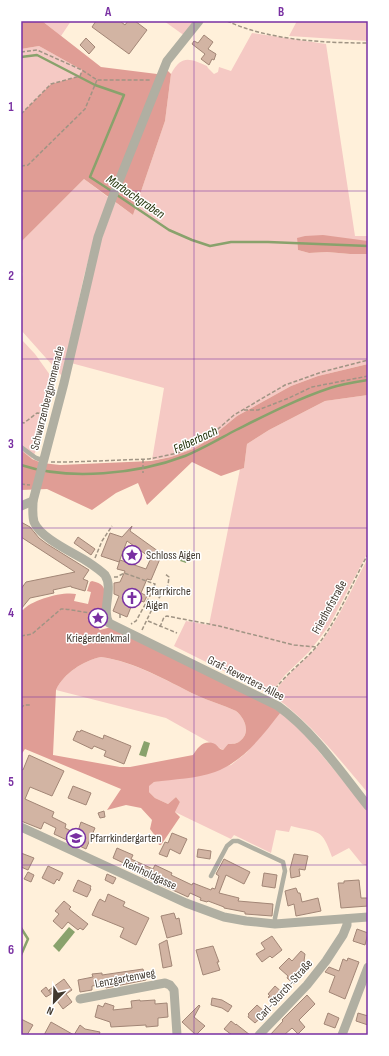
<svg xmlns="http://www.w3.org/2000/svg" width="389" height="1056" font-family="'Sofia Sans Condensed',sans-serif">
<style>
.green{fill:#f5c9c4}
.forest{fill:#e09d95;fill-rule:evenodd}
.water{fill:#89a26c}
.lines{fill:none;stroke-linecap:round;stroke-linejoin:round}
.stream{stroke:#89a26c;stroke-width:2.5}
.building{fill:#d2b4a3;stroke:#a28676}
.path{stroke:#a09484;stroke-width:1.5;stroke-dasharray:4 2;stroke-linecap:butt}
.lane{stroke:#b0afa2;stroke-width:4.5}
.street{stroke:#b0afa2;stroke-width:9}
.grid{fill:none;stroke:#7930a2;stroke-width:1;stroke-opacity:0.55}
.labels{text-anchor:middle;stroke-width:3;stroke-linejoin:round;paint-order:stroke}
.street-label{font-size:12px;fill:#40382e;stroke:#fff}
.poi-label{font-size:12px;fill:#40382e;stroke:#fff;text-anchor:start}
.water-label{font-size:13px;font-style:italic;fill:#223209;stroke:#fff}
.neatline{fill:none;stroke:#7930a2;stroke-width:1.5}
.grid-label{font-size:13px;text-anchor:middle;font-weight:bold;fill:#7930a2}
</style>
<rect width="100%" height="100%" fill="#fff0da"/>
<g class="green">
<path d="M 42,21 L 71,21 L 61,36 Z"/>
<path d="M 164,21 L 198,21 L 185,36 Z"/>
<path d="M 297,21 L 368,21 L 368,41 L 289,36 Z"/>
<path d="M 252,33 L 326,44 L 355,236 L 368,236 L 368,241 L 297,238 L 298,250 L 309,253 L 327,252 L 350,254 L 368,254 L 368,364 L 318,376 L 291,386 L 237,416 L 208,440 L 193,449 L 171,457 L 152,460 L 164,388 L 71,363 L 94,260 L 115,202 L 133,215 L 165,121 L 171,74 C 182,54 190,59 207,66 L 208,68 L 214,74 L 218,72 L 219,67 L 231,71 Z"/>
<path d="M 39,46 L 82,70 L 80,76 L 51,84 L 21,114 L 21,49 Z"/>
<path d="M 84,179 L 109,198 L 95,235 L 84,276 L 62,376 L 21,330 L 21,281 L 23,273 L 21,272 L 21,242 Z"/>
<path d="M 21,339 L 35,354 L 55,382 L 40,442 L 32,459 L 21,450 Z"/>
<path d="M 368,395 L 368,552 L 329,626 L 309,652 L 285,675 L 270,694 L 174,646 L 186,621 L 209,625 L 240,469 L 244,468 L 247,444 L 269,430 L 325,401 Z"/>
<path d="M 368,558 L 368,793 C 339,759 311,723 275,697 L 274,694 C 284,675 308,659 322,641 C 341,616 353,585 368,558 Z"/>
<path d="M 101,657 C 135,662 165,680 196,695 C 209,701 223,705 236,711 C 245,718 251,733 240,741 C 237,744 232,744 228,744 L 223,750 L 166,718 L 56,690 C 64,673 83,661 101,657 Z"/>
<path d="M 281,712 L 305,735 L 368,810 L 368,866 L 362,864 L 349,848 L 332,857 C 322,828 319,833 291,826 L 289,832 L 276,830 L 271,853 L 234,835 L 231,839 L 175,812 L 180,802 L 176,797 L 168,804 L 155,798 L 149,792 L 148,786 L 154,782 L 231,765 L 246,753 Z"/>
</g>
<g class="forest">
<path d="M 21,21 L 42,21 L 101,67 L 157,74 L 167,70 L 171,74 L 165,121 L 133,215 L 84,179 L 21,242 L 21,114 L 51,84 L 80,76 L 82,70 L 39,46 L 21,49 Z"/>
<path d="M 323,235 L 368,241 L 368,254 L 350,254 L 327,252 L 309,253 L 298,250 L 297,238 L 305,236 Z"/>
<path d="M 368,364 L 368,395 L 325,401 L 269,430 L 247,444 L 244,468 L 221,476 L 192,462 L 147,505 L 138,483 L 116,493 L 92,510 L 47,489 L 21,490 L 21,450 L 32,459 L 42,463 L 60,465 L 151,461 L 171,457 L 193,449 L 208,440 L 237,416 L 291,386 L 318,376 Z"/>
<path d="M 92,581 C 107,584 105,591 104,603 C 104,607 104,612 102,616 C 100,620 98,623 97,627 L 100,630 L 111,627 L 238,689 L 281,712 C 262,736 244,761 215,772 C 196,779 174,779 154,782 L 149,786 L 149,792 L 155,798 L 168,804 L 176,797 L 180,802 L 175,812 L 180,817 L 161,845 L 159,845 L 156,837 L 150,829 L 152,820 L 141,808 L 126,805 L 107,810 L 121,789 L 25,749 L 21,755 L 21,610 L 23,610 C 31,600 63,591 76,594 L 74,601 L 88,604 L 91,592 L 87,591 L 90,582 ZM 101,657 C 136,662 165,680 196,695 C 209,701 223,705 236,711 C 245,718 251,733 240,741 C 237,744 232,744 228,744 L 223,750 C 219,749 218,746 215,744 C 204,739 198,747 193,755 L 130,767 L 120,767 L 53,755 L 56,690 C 64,673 83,661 101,657 Z"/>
</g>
<g class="water">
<path d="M 183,550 L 189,552 L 186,563 L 180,561 Z"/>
<path d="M 144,741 L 150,743 L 146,757 L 139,755 Z"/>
<path d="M 69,927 L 75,932 L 59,952 L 53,946 Z"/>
</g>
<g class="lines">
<g class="stream">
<path d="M 21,57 L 37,55 L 95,85 L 124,95 L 90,177 L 113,192"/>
<path d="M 117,195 L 169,230 L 192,240 L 210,246 L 231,242 L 268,242 L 368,246"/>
<path d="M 21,465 C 69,481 138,474 185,456 C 202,449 219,439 236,430 C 266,415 297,399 330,388 C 342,384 355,382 368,380"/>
<path d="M 21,928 L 28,939 L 21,955"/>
</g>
</g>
<g class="building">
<path d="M 96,21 L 120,21 L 125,25 L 128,21 L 135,21 L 147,30 L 129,54 L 92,27 Z"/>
<path d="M 204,35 L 213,42 L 208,49 L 216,54 L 214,60 L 212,59 L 209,65 L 201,59 L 205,54 L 192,44 L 194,41 L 198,43 Z"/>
<path d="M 86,38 L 95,47 L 89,54 L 80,45 Z"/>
<path d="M 21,522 L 30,527 L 39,538 L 47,544 L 89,570 L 83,579 L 88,581 L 85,591 L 71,587 L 71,586 L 53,590 L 54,593 L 30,598 L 21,609 L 21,589 L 26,582 L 75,572 L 21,537 Z"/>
<path d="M 132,526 L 130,531 L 162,554 L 151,580 L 147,579 L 141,593 L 147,596 L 144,602 L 138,600 L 137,604 L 133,602 L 127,617 L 113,611 L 119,596 L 114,594 L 114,583 L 120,582 L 125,571 L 117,569 L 120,560 L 146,569 L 151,558 L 127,541 L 119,562 L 101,556 L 110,533 L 122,537 Z"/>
<path d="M 78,537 L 95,549 L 91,555 L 74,543 Z"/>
<path d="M 81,730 L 103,739 L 104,735 L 131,746 L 124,764 L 104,756 L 106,751 L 94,746 L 92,749 L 73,740 L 77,731 L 80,732 Z"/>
<path d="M 29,755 L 64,771 L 52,796 L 30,787 L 25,799 L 54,812 L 52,817 L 66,824 L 65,828 L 77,834 L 81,822 L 95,828 L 86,849 L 54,834 L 56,828 L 44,822 L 41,829 L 21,821 L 21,769 L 23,770 Z"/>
<path d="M 73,786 L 91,793 L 86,805 L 68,798 Z"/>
<path d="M 104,811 L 105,817 L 100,818 L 98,813 Z"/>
<path d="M 172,833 L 187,839 L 180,854 L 170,849 L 167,857 L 159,854 L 165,842 L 168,843 Z"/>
<path d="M 117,848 L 133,855 L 131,859 L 153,869 L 155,865 L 172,873 L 171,875 L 192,885 L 193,883 L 211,890 L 212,888 L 215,889 L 219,876 L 216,874 L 224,859 L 250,872 L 244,884 L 226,875 L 219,893 L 239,898 L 238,901 L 273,904 L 272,916 L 245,914 L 245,912 L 224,908 L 224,907 L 208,901 L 207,902 L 200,900 L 201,898 L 190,893 L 188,897 L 142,876 L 143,874 L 132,868 L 132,867 L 113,858 Z"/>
<path d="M 198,849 L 211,851 L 210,859 L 197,857 Z"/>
<path d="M 21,853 L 34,858 L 28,870 L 21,867 Z"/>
<path d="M 294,854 L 308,856 L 305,870 L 299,869 L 300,876 L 291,878 L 290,869 Z"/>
<path d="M 48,866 L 63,873 L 59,881 L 57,879 L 54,884 L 42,878 Z"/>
<path d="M 28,872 L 34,875 L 31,882 L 24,879 Z"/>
<path d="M 264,873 L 277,875 L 275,888 L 262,886 Z"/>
<path d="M 107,874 L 116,878 L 113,884 L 105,880 Z"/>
<path d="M 78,880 L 91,886 L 90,888 L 91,889 L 87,897 L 73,891 Z"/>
<path d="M 359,880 L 361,898 L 368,898 L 368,906 L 341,908 L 338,883 L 344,883 L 344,881 Z"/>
<path d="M 296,888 L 298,893 L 300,893 L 302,902 L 318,898 L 321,911 L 296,916 L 294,904 L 288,906 L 285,891 Z"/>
<path d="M 108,894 L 125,902 L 123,906 L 149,918 L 136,945 L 120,937 L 124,928 L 92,915 L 98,902 L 100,899 L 105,902 Z"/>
<path d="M 64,901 L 71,907 L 69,909 L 88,924 L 83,930 L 80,928 L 78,930 L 68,922 L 62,929 L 53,921 L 59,914 L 55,911 Z"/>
<path d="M 174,913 L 176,919 L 179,918 L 182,934 L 167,938 L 161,916 Z"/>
<path d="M 357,929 L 368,933 L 365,945 L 353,941 Z"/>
<path d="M 272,936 L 282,950 L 272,958 L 270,956 L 262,962 L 256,954 L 265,949 L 261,943 Z"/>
<path d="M 167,940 L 172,966 L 163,968 L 159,944 Z"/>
<path d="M 213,946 L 219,962 L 217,962 L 220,970 L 203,975 L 196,950 Z"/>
<path d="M 301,951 L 305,954 L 304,961 L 307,964 L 300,971 L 304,974 L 294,984 L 287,978 L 288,976 L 279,968 L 289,958 L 292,961 Z"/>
<path d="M 348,958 L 359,962 L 345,999 L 329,992 L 335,976 L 325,972 L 329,967 L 339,971 L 343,959 L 347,961 Z"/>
<path d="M 143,969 L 146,980 L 106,988 L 105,984 L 92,986 L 92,990 L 80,992 L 78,980 L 93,977 L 92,974 L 102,973 L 102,975 Z"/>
<path d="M 64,979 L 72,990 L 66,994 L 72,1002 L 63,1009 L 49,990 Z"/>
<path d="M 275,986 L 284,994 L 276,1002 L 275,1001 L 274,1003 L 268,997 L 270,996 L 268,994 Z"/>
<path d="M 46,987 L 51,994 L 46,997 L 41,991 Z"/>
<path d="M 307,995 L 315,1004 L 299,1020 L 305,1027 L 298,1034 L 292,1028 L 284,1035 L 270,1035 L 283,1021 L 282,1020 Z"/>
<path d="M 212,998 L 222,1000 L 232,1006 L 228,1012 L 222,1008 L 211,1005 Z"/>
<path d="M 140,1000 L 140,1001 L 155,1000 L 155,1004 L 167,1003 L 168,1017 L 158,1018 L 158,1026 L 146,1027 L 146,1025 L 111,1027 L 110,1022 L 95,1017 L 98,1005 L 103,1007 L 105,1003 L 114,1006 L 113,1010 L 132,1008 L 131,1001 Z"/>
<path d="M 199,1005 L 200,1006 L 194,1017 L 205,1026 L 196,1035 L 182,1022 Z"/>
<path d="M 257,1005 L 266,1013 L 255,1023 L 248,1017 L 249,1015 L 248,1014 Z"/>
<path d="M 328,1013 L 339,1018 L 335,1028 L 324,1024 Z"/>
<path d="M 358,1013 L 368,1016 L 368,1025 L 356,1021 Z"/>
<path d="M 21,1019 L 33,1025 L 27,1035 L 21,1035 Z"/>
<path d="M 231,1021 L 236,1025 L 236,1024 L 250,1035 L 232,1035 L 224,1029 Z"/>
<path d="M 51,1022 L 74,1035 L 44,1035 Z"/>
<path d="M 80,1025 L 85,1029 L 100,1032 L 99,1035 L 74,1035 Z"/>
</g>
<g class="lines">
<g class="path">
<path d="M 227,21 C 268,40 323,43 368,43"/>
<path d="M 21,52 L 37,50 L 82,70 L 97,80 L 150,80"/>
<path d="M 21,114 L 51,84 L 80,76 L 82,71"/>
<path d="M 21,166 L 28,165 L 85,109 L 97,80"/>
<path d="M 244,410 L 258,410 L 289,398 L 312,387 L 368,376"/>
<path d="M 21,422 L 24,423 L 37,413 L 48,414"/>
<path d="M 143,459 L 143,473"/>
<path d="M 51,462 L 69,462 L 149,459 L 178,453 L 199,443 L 210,436 L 234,415 L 285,385 L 322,372 L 368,360"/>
<path d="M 21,484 L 30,485"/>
<path d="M 95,558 L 102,541 L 112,526"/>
<path d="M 114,577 L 117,577 L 124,573 L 155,584 L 152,592 L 136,621 L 131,624"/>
<path d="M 120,614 L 120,619"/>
<path d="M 148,621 L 177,633"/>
<path d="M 160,627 L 164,617 L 167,616 L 219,626 L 294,645 L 316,647"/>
<path d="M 142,630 L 154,605 L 168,585 L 169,577 L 165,574"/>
<path d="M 21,636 L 32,634 L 61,609 C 74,609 86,614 99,613"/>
<path d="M 272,694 C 284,674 306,661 320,642 C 340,615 352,583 368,554"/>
<path d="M 21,708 L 24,705 L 30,705"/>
</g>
<g class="lane">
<path d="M 21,447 L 36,458 L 45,461"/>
<path d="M 211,876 L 227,846 L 233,841 L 238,841 L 283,862 L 285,871 L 275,918 L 275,924"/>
</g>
<g class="street">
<path d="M 199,21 L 167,61 L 113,196 L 98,237 L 64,383 L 33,501 C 33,509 32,515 34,522 C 40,538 74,553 88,562 C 94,566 100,570 105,575 C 114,589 101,609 109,623 L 278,706 C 314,732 341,772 368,806"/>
<path d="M 21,506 L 33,501"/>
<path d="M 21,827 L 186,903 L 224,917 L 246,921 L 275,924 L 368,917"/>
<path d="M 80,999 L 165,983 L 170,985 L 174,990 L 177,1035"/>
<path d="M 259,1035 L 307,985 L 326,961 L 343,935 L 347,925 L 347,919"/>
<path d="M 342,1035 L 368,967"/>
</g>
</g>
<path class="grid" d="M 194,21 L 194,1035M 21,191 L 368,191M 21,359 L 368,359M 21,528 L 368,528M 21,697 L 368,697M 21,865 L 368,865"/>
<defs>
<g id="sight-ring" transform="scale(1)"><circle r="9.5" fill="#fff" stroke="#7930a2" stroke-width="1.5"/><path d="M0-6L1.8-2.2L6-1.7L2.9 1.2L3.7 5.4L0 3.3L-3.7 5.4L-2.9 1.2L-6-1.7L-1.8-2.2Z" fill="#7930a2"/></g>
<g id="church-ring" transform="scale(1)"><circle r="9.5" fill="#fff" stroke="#7930a2" stroke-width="1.5"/><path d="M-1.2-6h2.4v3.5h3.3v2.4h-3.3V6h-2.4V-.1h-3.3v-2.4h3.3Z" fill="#7930a2"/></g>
<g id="school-ring" transform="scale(1)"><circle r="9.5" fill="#fff" stroke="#7930a2" stroke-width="1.5"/><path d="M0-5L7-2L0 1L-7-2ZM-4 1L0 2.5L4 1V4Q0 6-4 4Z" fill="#7930a2"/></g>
</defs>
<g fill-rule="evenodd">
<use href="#sight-ring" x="132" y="555"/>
<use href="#church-ring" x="132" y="598"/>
<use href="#sight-ring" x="98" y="618"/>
<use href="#school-ring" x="76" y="838"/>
</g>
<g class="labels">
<g class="street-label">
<text transform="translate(47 398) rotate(-76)" y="4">Schwarzenbergpromenade</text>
<text transform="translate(329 607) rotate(-61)" y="4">Friedhofstraße</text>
<text transform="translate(246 678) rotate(27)" y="4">Graf-Revertera-Allee</text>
<text transform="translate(150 874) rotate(25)" y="4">Reinholdgasse</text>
<text transform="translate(125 978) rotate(-11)" y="4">Lenzgartenweg</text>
<text transform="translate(284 990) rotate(-48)" y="4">Carl-Storch-Straße</text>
</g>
<g class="poi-label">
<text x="146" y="559">Schloss Aigen</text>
<text x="146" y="595">Pfarrkirche<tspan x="146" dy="14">Aigen</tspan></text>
<text x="98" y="642" text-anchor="middle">Kriegerdenkmal</text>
<text x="90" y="842">Pfarrkindergarten</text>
</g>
<g class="water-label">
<text transform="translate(136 196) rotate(34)" y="5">Marbachgraben</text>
<text transform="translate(195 439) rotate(-25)" y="5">Felberbach</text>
</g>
</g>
<rect width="389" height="1056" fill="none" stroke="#ffffff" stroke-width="44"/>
<g transform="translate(54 1002) rotate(203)" stroke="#ffffff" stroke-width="3" paint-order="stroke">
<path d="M0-3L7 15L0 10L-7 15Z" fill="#40382e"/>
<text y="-6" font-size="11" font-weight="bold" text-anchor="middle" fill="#40382e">N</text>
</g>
<rect x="22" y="22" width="345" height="1012" class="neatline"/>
<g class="grid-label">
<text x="108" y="16">A</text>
<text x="281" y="16">B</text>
<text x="11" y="111">1</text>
<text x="11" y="280">2</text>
<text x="11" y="448">3</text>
<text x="11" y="617">4</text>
<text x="11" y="786">5</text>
<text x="11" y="954">6</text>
</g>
</svg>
